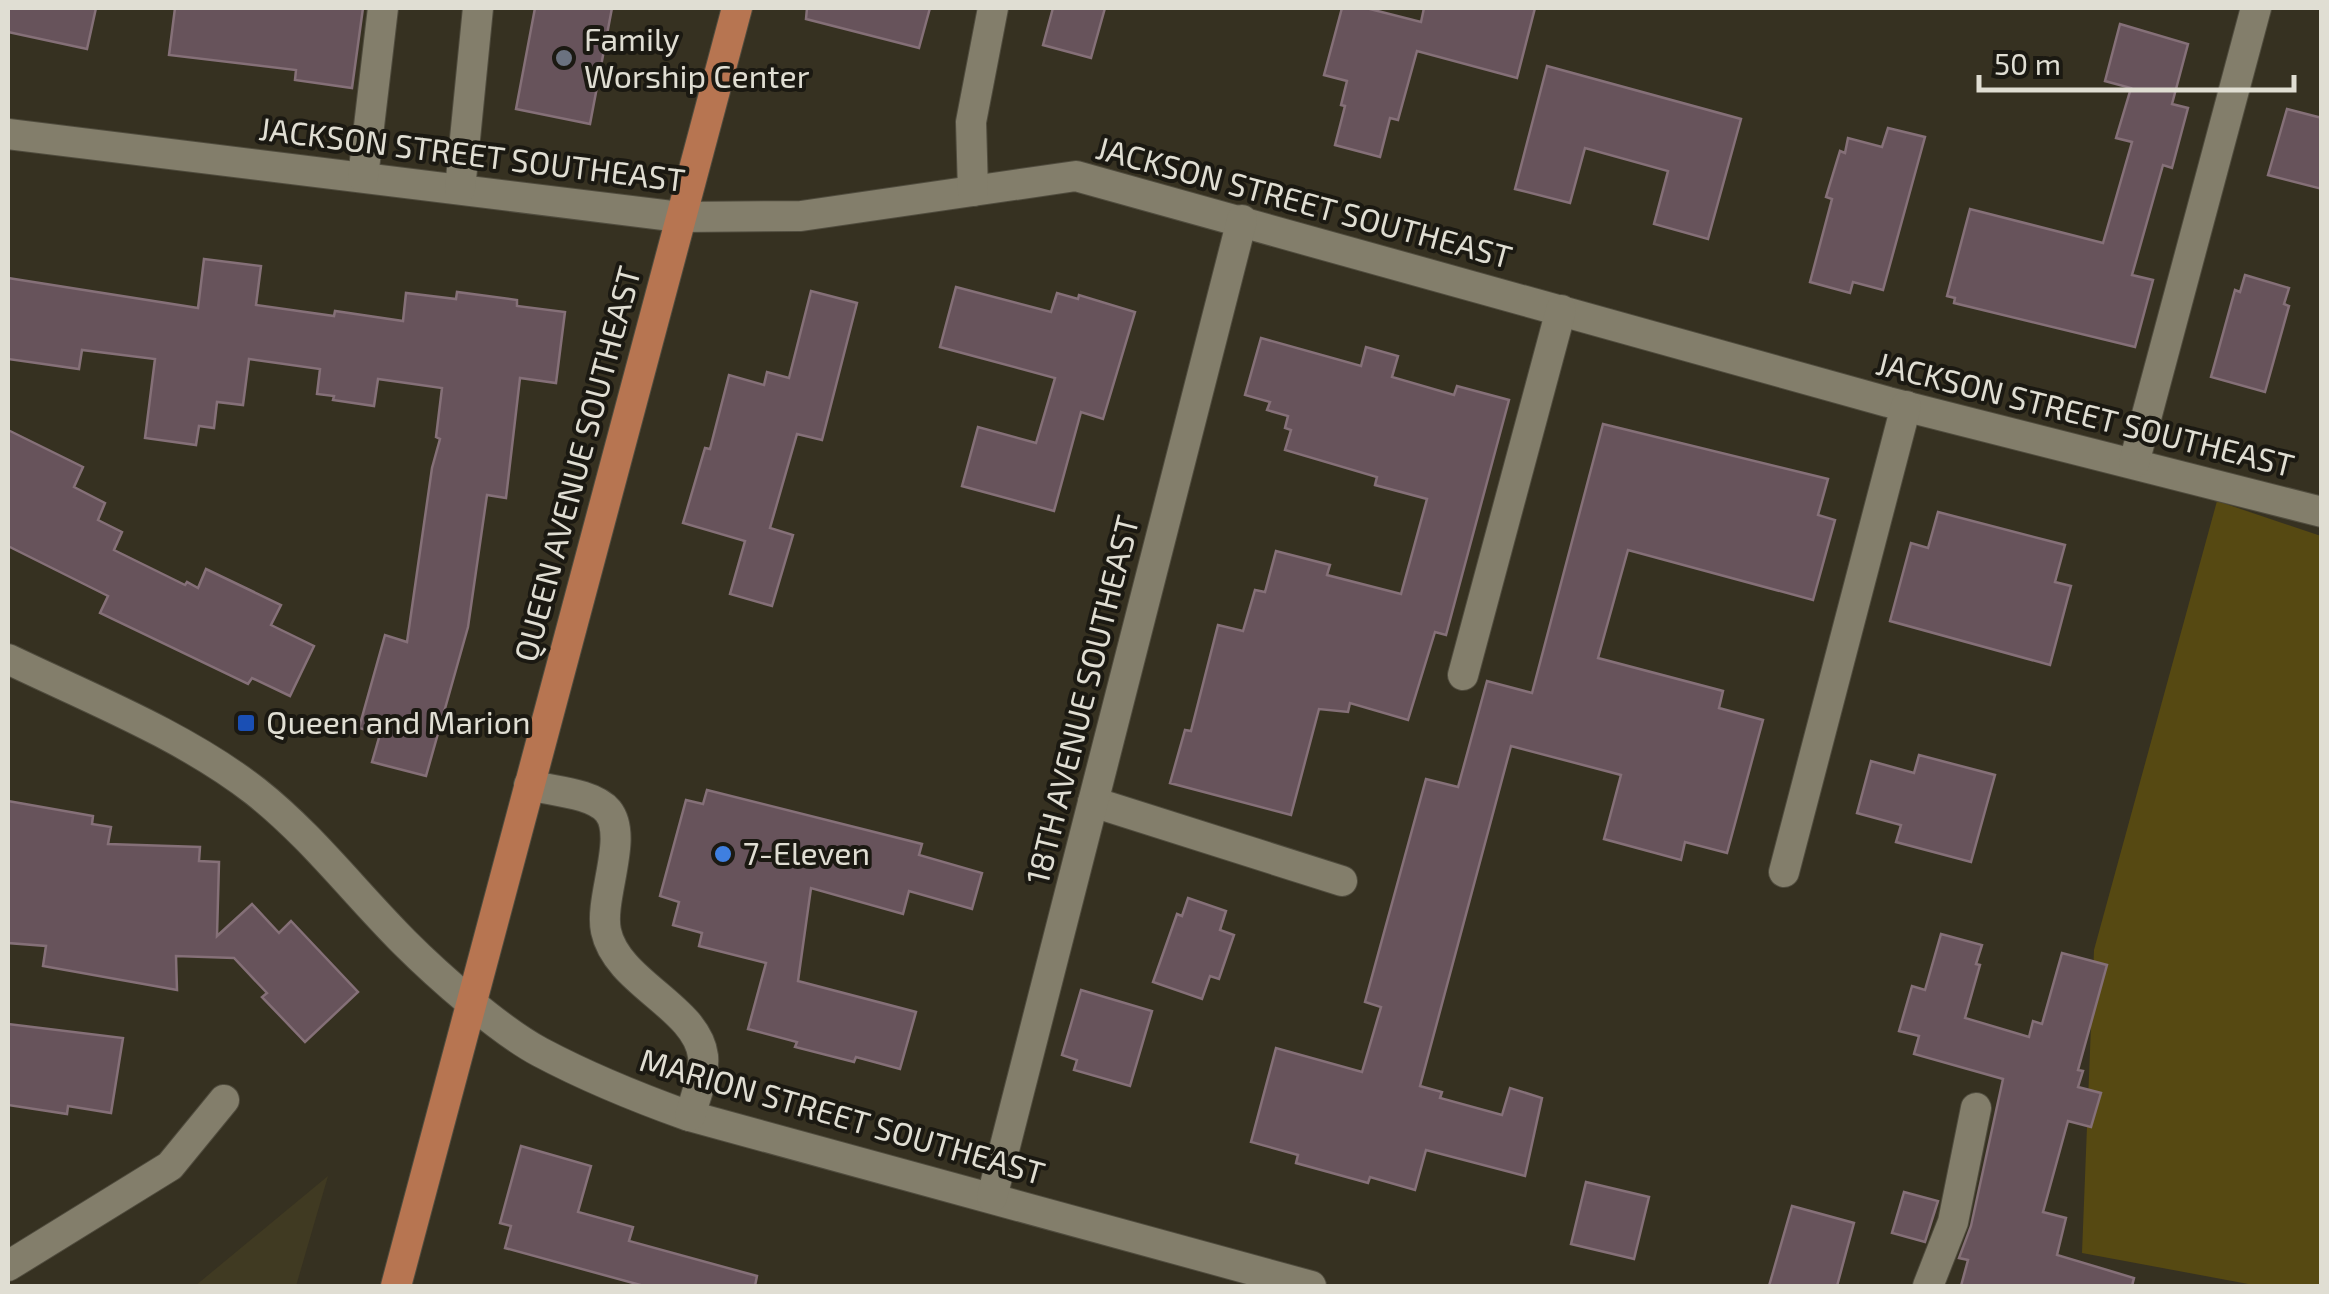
<svg xmlns="http://www.w3.org/2000/svg" width="2329" height="1294" font-family="'Exo 2',sans-serif">
<style>
.built{fill:#403a22}
.green{fill:#564912}
.building{fill:#67535b;stroke:#857078;stroke-width:2.5}
.lines{fill:none;stroke-linecap:round;stroke-linejoin:round}
.minor-casing{stroke:#504c3e;stroke-width:32}
.major-casing{stroke:#504c3e;stroke-width:32}
.minor{stroke:#837e6b;stroke-width:30}
.major{stroke:#b77551;stroke-width:30}
.worship-dot{fill:#6b7280;stroke:#1b1912;stroke-width:4}
.transit-dot{fill:#1a4fb4;stroke:#1b1912;stroke-width:4}
.shop-dot{fill:#3f7fe0;stroke:#1b1912;stroke-width:4}
.labels{text-anchor:middle;stroke-width:8;stroke-linejoin:round;paint-order:stroke}
.poi-label{font-size:32px;fill:#e0ded3;stroke:#1b1912;text-anchor:start}
.street-label{font-size:32px;fill:#e0ded3;stroke:#1b1912}
</style>
<rect width="100%" height="100%" fill="#363121"/>
<path class="built" d="M 328,1176 L 296,1286 L 195,1286 Z"/>
<path class="green" d="M 2217,501 L 2321,536 L 2321,1286 L 2259,1286 L 2082,1253 L 2094,950 Z"/>
<g class="building">
<path d="M 8,8 L 96,8 L 87,49 L 8,32 Z"/>
<path d="M 175,8 L 363,8 L 352,88 L 295,80 L 296,70 L 169,55 Z"/>
<path d="M 535,8 L 612,8 L 590,124 L 516,109 Z"/>
<path d="M 807,8 L 930,8 L 919,48 L 806,19 Z"/>
<path d="M 1053,8 L 1105,8 L 1091,58 L 1043,45 Z"/>
<path d="M 1342,8 L 1366,8 L 1421,22 L 1424,8 L 1535,8 L 1517,78 L 1417,51 L 1398,120 L 1390,118 L 1380,157 L 1335,145 L 1345,106 L 1341,105 L 1347,81 L 1324,75 Z"/>
<path d="M 2120,24 L 2188,44 L 2172,104 L 2188,108 L 2172,168 L 2163,165 L 2132,275 L 2153,280 L 2135,347 L 1954,303 L 1955,298 L 1947,296 L 1970,209 L 2103,243 L 2132,142 L 2116,138 L 2131,88 L 2105,81 Z"/>
<path d="M 1547,66 L 1741,119 L 1708,239 L 1654,224 L 1668,171 L 1585,148 L 1570,203 L 1515,189 Z"/>
<path d="M 2287,109 L 2322,118 L 2322,189 L 2268,175 Z"/>
<path d="M 1888,128 L 1925,137 L 1883,290 L 1853,282 L 1850,293 L 1810,282 L 1832,199 L 1826,197 L 1840,151 L 1845,153 L 1848,138 L 1882,147 Z"/>
<path d="M 204,259 L 261,266 L 256,305 L 334,316 L 335,311 L 403,321 L 406,293 L 456,299 L 457,292 L 517,300 L 517,306 L 565,312 L 556,383 L 520,378 L 506,498 L 487,495 L 468,627 L 426,776 L 372,762 L 380,734 L 359,728 L 385,635 L 407,642 L 432,468 L 440,439 L 436,437 L 442,388 L 378,379 L 374,406 L 333,400 L 334,396 L 317,394 L 320,369 L 249,359 L 243,405 L 217,402 L 214,428 L 199,426 L 196,445 L 145,438 L 155,359 L 82,350 L 79,369 L 8,359 L 8,278 L 198,308 Z"/>
<path d="M 2245,275 L 2289,288 L 2284,304 L 2289,306 L 2265,392 L 2211,377 L 2235,290 L 2240,292 Z"/>
<path d="M 956,287 L 1051,312 L 1057,293 L 1078,299 L 1079,295 L 1135,312 L 1103,419 L 1081,412 L 1054,511 L 962,486 L 978,427 L 1036,443 L 1055,378 L 940,347 Z"/>
<path d="M 811,291 L 857,303 L 822,440 L 797,434 L 770,528 L 793,535 L 772,606 L 730,594 L 745,541 L 683,523 L 705,448 L 710,449 L 729,375 L 764,385 L 767,372 L 789,378 Z"/>
<path d="M 1261,338 L 1361,366 L 1366,347 L 1398,356 L 1392,377 L 1454,395 L 1457,386 L 1509,400 L 1446,635 L 1435,632 L 1408,720 L 1350,703 L 1348,712 L 1319,709 L 1291,815 L 1170,783 L 1185,730 L 1191,731 L 1218,625 L 1243,631 L 1255,590 L 1265,592 L 1276,551 L 1330,565 L 1327,575 L 1401,594 L 1427,499 L 1375,485 L 1377,477 L 1285,450 L 1291,430 L 1285,428 L 1288,416 L 1267,410 L 1270,402 L 1245,395 Z"/>
<path d="M 1603,424 L 1828,479 L 1818,515 L 1835,520 L 1813,600 L 1628,550 L 1598,658 L 1723,691 L 1719,708 L 1763,720 L 1727,853 L 1685,842 L 1681,860 L 1604,839 L 1621,775 L 1511,746 L 1420,1086 L 1442,1092 L 1440,1098 L 1502,1115 L 1510,1088 L 1542,1098 L 1525,1176 L 1426,1150 L 1415,1190 L 1370,1177 L 1368,1183 L 1296,1163 L 1298,1155 L 1251,1142 L 1276,1048 L 1362,1072 L 1381,1007 L 1365,1002 L 1426,779 L 1458,787 L 1487,681 L 1532,693 Z"/>
<path d="M 8,430 L 83,467 L 74,487 L 105,503 L 98,520 L 122,532 L 114,550 L 185,585 L 187,582 L 198,588 L 206,569 L 281,605 L 271,625 L 314,646 L 290,696 L 252,678 L 248,684 L 100,613 L 108,596 L 8,546 Z"/>
<path d="M 1938,512 L 2065,545 L 2055,582 L 2071,586 L 2050,665 L 1890,621 L 1911,543 L 1928,548 Z"/>
<path d="M 1919,755 L 1995,775 L 1971,862 L 1896,842 L 1901,825 L 1857,813 L 1871,761 L 1914,773 Z"/>
<path d="M 707,790 L 922,844 L 919,855 L 982,873 L 972,909 L 909,891 L 903,914 L 811,888 L 798,981 L 916,1012 L 900,1069 L 856,1057 L 854,1062 L 795,1047 L 797,1042 L 748,1029 L 766,963 L 699,946 L 702,933 L 673,925 L 679,902 L 660,896 L 686,800 L 703,804 Z"/>
<path d="M 8,801 L 93,816 L 92,824 L 111,827 L 108,844 L 200,847 L 199,861 L 219,862 L 217,936 L 252,904 L 279,933 L 291,921 L 358,992 L 305,1042 L 262,997 L 267,993 L 234,958 L 176,956 L 177,990 L 43,966 L 46,946 L 8,943 Z"/>
<path d="M 1188,898 L 1226,911 L 1220,930 L 1234,935 L 1219,979 L 1210,976 L 1202,999 L 1153,982 L 1177,914 L 1182,916 Z"/>
<path d="M 1941,934 L 1982,945 L 1976,964 L 1980,965 L 1965,1018 L 2029,1037 L 2033,1021 L 2042,1024 L 2062,953 L 2107,965 L 2078,1070 L 2083,1071 L 2078,1087 L 2101,1093 L 2091,1127 L 2068,1121 L 2043,1212 L 2066,1218 L 2057,1255 L 2134,1278 L 2132,1286 L 1961,1286 L 1968,1260 L 1959,1258 L 1971,1226 L 2003,1079 L 1914,1054 L 1919,1036 L 1899,1031 L 1912,986 L 1925,990 Z"/>
<path d="M 1081,990 L 1152,1011 L 1130,1086 L 1074,1070 L 1077,1060 L 1062,1055 Z"/>
<path d="M 8,1024 L 123,1038 L 111,1113 L 68,1106 L 67,1114 L 8,1105 Z"/>
<path d="M 521,1146 L 591,1166 L 578,1212 L 633,1227 L 629,1241 L 757,1276 L 755,1286 L 644,1286 L 505,1248 L 511,1226 L 500,1223 Z"/>
<path d="M 1586,1182 L 1649,1197 L 1634,1259 L 1571,1244 Z"/>
<path d="M 1904,1192 L 1938,1201 L 1925,1242 L 1892,1233 Z"/>
<path d="M 1792,1206 L 1854,1223 L 1837,1286 L 1769,1286 Z"/>
</g>
<g class="lines">
<g class="minor-casing">
<g id="minor">
<path d="M 8,134 L 680,217 L 801,216 L 1076,176 L 1888,402 L 2322,512"/>
<path d="M 363,177 L 383,8"/>
<path d="M 460,189 L 478,8"/>
<path d="M 973,191 L 971,122 L 993,8"/>
<path d="M 2134,463 L 2256,8"/>
<path d="M 8,659 C 89,698 183,735 255,791 C 311,835 354,892 404,942 C 438,976 499,1030 540,1052 C 587,1077 636,1097 686,1115 L 1311,1286"/>
<path d="M 1463,675 L 1561,310"/>
<path d="M 529,785 C 552,791 593,793 608,811 C 629,837 599,898 606,931 C 617,983 697,1007 703,1056 C 705,1074 695,1098 690,1116"/>
<path d="M 1093,802 L 1342,881"/>
<path d="M 1784,872 L 1906,406"/>
<path d="M 992,1197 L 1242,220"/>
<path d="M 8,1266 L 170,1166 L 224,1100"/>
<path d="M 1928,1286 L 1953,1222 L 1976,1108"/>
</g>
</g>
<g class="major-casing">
<path id="major" d="M 396,1286 L 737,8"/>
</g>
<use href="#minor" class="minor"/>
<use href="#major" class="major"/>
</g>
<circle class="worship-dot" cx="564" cy="58" r="10"/>
<rect class="transit-dot" x="236" y="713" width="20" height="20" rx="5"/>
<circle class="shop-dot" cx="723" cy="854" r="10"/>
<g class="labels">
<g class="poi-label">
<text x="584" y="51">Family<tspan x="584" dy="37">Worship Center</tspan></text>
<text x="266" y="734">Queen and Marion</text>
<text x="743" y="865">7-Eleven</text>
</g>
<g class="street-label">
<text transform="translate(472 155) rotate(7)" y="11">JACKSON STREET SOUTHEAST</text>
<text transform="translate(1304 203) rotate(15)" y="11">JACKSON STREET SOUTHEAST</text>
<text transform="translate(2085 415) rotate(14)" y="11">JACKSON STREET SOUTHEAST</text>
<text transform="translate(578 464) rotate(-75)" y="11">QUEEN AVENUE SOUTHEAST</text>
<text transform="translate(1083 700) rotate(-76)" y="11">18TH AVENUE SOUTHEAST</text>
<text transform="translate(842 1117) rotate(16)" y="11">MARION STREET SOUTHEAST</text>
</g>
</g>
<rect width="2329" height="1294" fill="none" stroke="#e0ded3" stroke-width="20"/>
<path d="M1979 75v15h315v-15" fill="none" stroke="#e0ded3" stroke-width="5"/>
<text x="1994" y="75" font-size="30" fill="#e0ded3" stroke="#1b1912" stroke-width="8" paint-order="stroke">50 m</text>
</svg>
